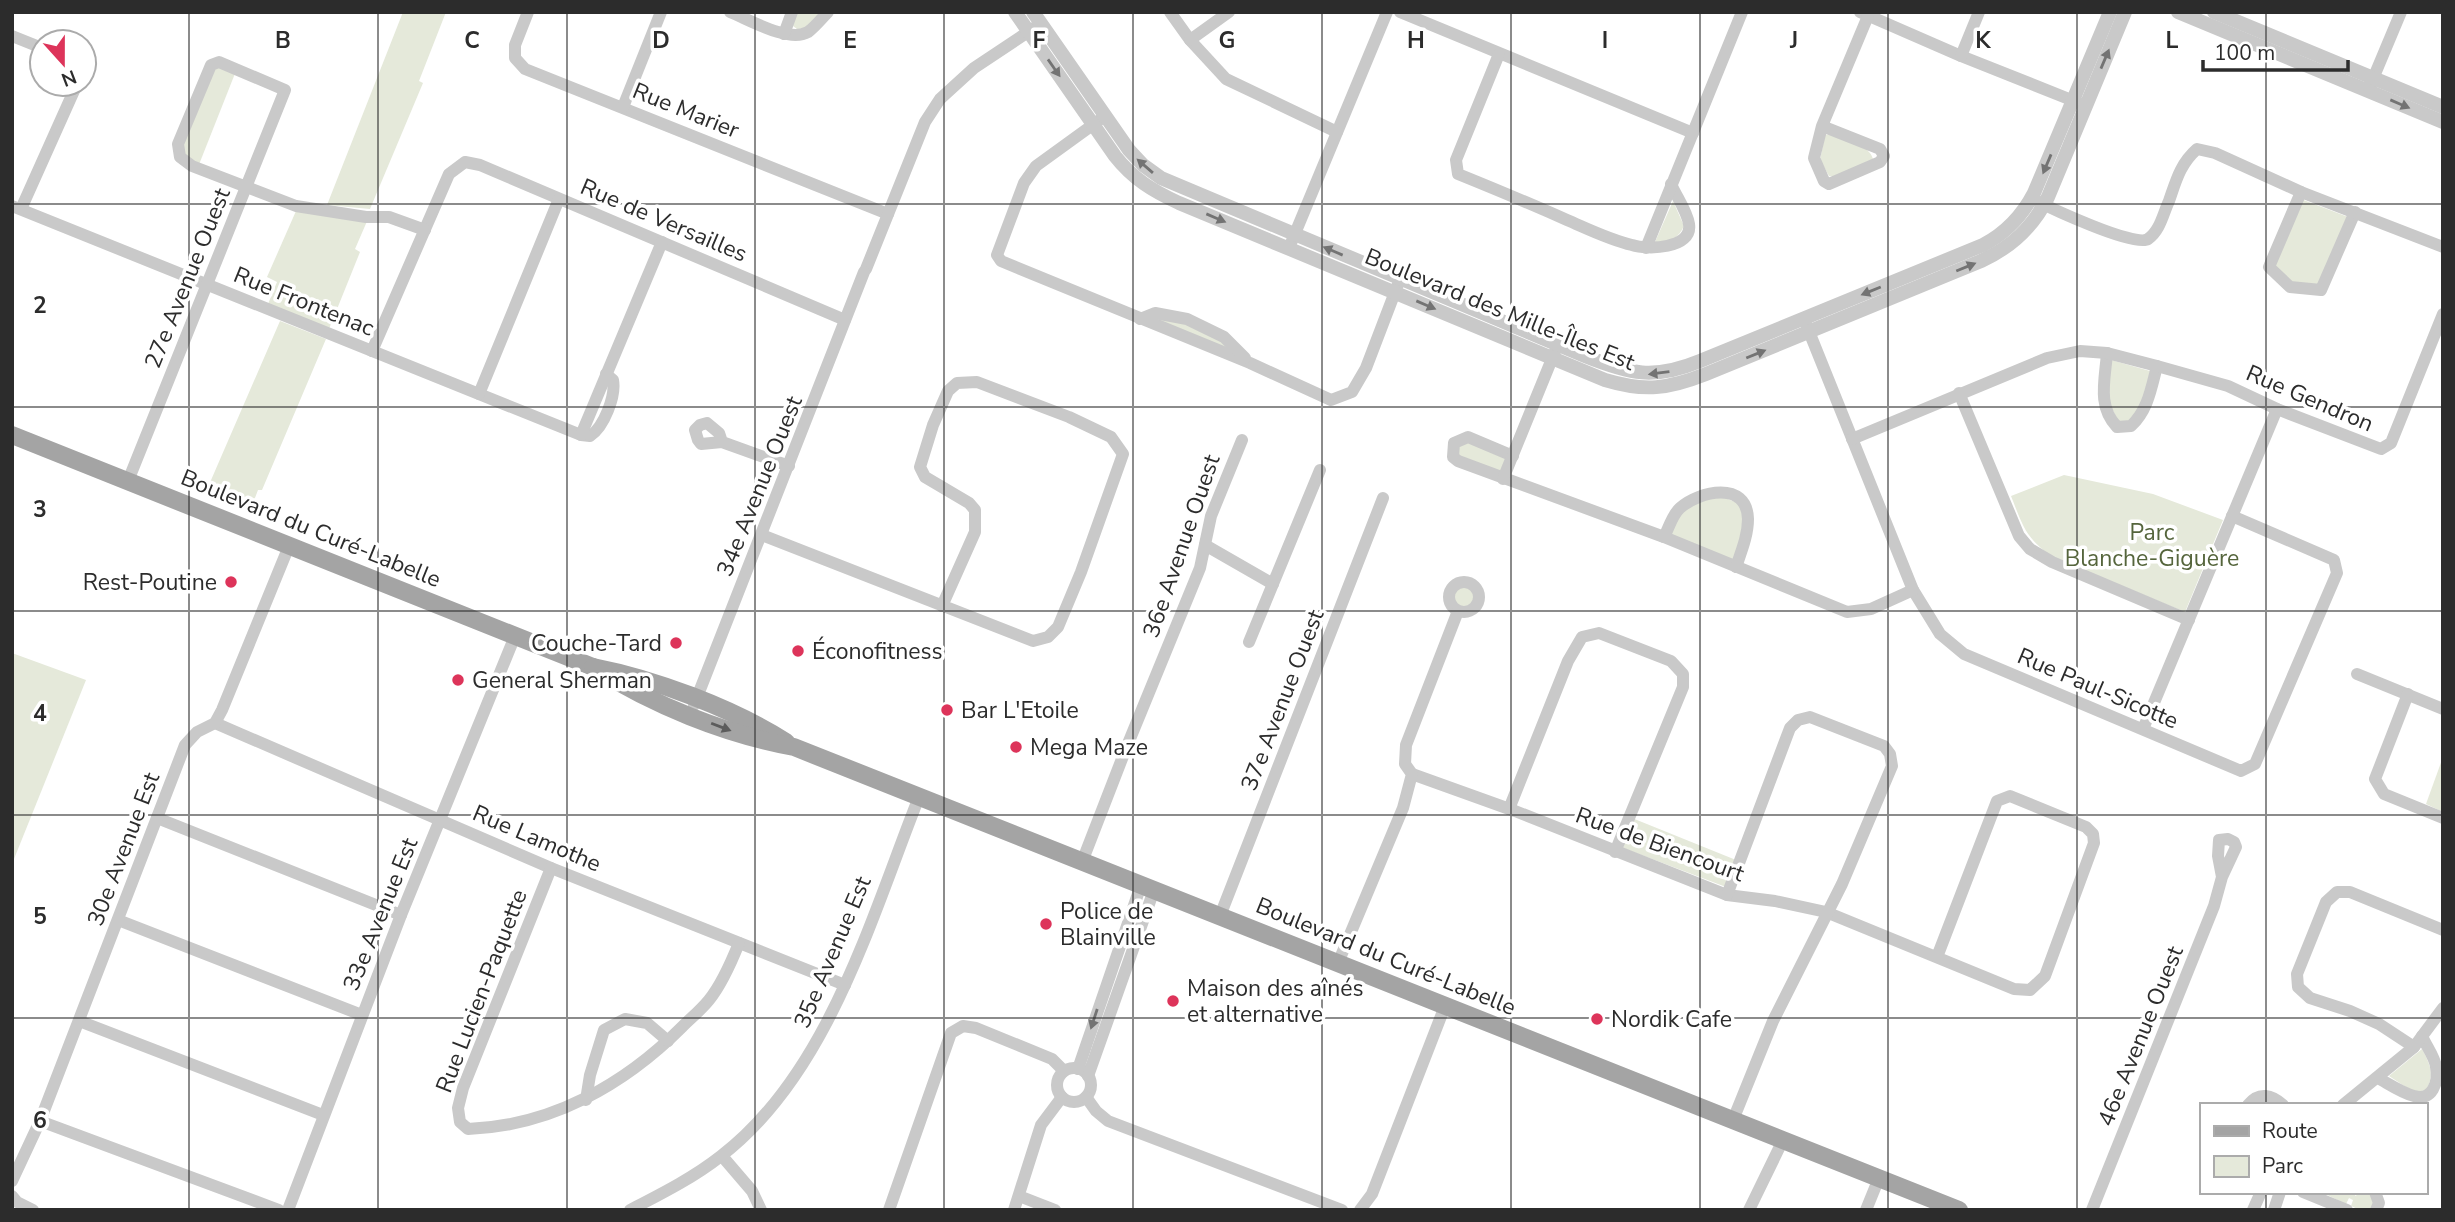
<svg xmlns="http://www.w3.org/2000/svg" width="2455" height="1222" font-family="'Nunito Sans',sans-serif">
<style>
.green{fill:#e5e9da}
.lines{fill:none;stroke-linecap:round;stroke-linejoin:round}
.minor{stroke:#c9c9c9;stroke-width:12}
.tertiary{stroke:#c9c9c9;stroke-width:14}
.primary{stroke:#a4a4a4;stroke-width:18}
.oneway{fill:#737373}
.oneway2{fill:#5c5c5c}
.grid{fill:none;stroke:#2c2c2c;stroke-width:2;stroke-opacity:0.55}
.poi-dot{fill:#dd345a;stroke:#fff;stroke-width:2.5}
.labels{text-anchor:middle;stroke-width:7;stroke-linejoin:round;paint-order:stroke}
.street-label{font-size:23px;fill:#2c2c2c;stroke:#fff}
.park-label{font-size:23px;fill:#55653c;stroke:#fff}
.poi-label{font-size:23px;fill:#2c2c2c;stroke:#fff;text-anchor:start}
.grid-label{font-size:23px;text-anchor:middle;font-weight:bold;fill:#2c2c2c;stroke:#fff;stroke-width:7;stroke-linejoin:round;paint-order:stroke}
</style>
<rect width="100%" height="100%" fill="#fff"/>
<g class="green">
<path d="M 403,12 L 446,12 L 419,81 L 423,83 L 370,209 L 327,205 Z"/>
<path d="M 796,12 L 822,12 L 807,28 L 797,29 L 793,26 Z"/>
<path d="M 214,66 L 236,71 L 198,167 L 182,156 L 181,145 Z"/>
<path d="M 1831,134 C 1845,140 1869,144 1873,159 L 1834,177 L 1829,176 L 1820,160 L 1825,135 Z"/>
<path d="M 2301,199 L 2348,217 L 2319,285 L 2291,283 L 2274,266 Z"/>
<path d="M 1673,201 L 1684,226 C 1678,239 1669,243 1655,242 Z"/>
<path d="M 296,211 L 368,219 L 355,249 L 360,252 L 329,329 L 268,304 L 277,282 L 267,277 Z"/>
<path d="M 1149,319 C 1192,321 1209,325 1241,357 Z"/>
<path d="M 280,321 L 326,339 L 262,490 L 258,490 L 250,511 L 205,494 Z"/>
<path d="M 2111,360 L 2150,371 L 2143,401 L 2129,423 L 2119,423 L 2107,398 Z"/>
<path d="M 1467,441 L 1510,457 L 1503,475 L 1460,460 L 1457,444 Z"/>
<path d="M 2064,475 L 2153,494 L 2223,520 L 2185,612 L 2054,558 C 2025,538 2023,526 2011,496 Z"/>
<path d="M 1715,494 L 1738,503 C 1750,525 1741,540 1733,562 L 1669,536 L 1681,510 Z"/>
<circle cx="1464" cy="597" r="13"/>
<path d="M 12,653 L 86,680 L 12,864 Z"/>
<path d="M 2443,757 L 2443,812 L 2426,804 Z"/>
<path d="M 1632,818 L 1736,860 L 1726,887 L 1623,848 Z"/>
<path d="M 2422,1049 C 2430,1064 2435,1075 2426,1090 L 2415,1093 L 2389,1076 Z"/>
<path d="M 2321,1192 L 2351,1192 L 2356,1196 L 2358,1192 L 2371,1195 L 2374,1202 L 2371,1209 L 2360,1210 L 2351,1206 L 2353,1200 L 2349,1198 L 2346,1204 Z"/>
</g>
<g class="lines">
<g class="minor">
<path d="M 528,12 L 515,45 L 515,58 L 525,69 L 888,214"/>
<path d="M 730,12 C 750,20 789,43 808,32 C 815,27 822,18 828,12"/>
<path d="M 1170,12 L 1190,40 L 1226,79 L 1337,132"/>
<path d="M 1400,12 L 1693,133"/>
<path d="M 1860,12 L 1961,56 L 2079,103"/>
<path d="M 784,34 L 792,12"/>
<path d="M 12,36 L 42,48"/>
<path d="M 1190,40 L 1229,12"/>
<path d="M 1499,54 L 1456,160 L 1458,174 C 1495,189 1531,204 1567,220 C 1588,229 1610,240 1632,245 C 1647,250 1693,249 1689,224 C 1687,211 1676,196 1671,184"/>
<path d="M 1961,56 L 1979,12"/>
<path d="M 2370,86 L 2401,12"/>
<path d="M 623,107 L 661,12"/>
<path d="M 1105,116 L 1036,166 L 1024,183 L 997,255 L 1001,261 L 1250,363 L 1331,400 L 1352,392 L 1366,368 L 1400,279"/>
<path d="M 1822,126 L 1880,149 L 1884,156 L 1880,162 L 1829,184 L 1824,181 L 1814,158 L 1822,126 L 1868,16"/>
<path d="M 2301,192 L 2269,267 L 2290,287 L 2321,290 L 2355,212"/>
<path d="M 2031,198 C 2048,207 2135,248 2148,239 C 2160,231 2163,214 2169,201 C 2176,181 2180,164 2197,149 L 2215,153 L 2301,192 L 2443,247"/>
<path d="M 12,206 L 581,435 L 590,436 C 604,427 616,396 613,380 L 606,374"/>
<path d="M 21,209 L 77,84"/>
<path d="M 1289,248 L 1387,12"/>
<path d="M 1646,248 L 1742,12"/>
<path d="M 866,269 L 925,122 L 940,99 L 974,68 L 1037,26"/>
<path d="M 1140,319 L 1155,313 L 1187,319 L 1224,337 L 1245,358"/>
<path d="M 1804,319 L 1913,590 L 1940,634 L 1964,654 L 2241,771 L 2255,764 L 2337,573 L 2334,560 L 2232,516"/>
<path d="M 372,351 L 449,174 L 465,162 L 480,165 L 845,320"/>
<path d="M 2107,353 C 2105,380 2097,406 2117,427 L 2131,426 C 2148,410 2151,389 2157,366"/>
<path d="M 1959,393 L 2019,536 L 2030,549 L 2052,562 L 2189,620"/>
<path d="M 479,394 L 559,199"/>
<path d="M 581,435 L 662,242"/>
<path d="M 1852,439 L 2047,358 L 2080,351 L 2107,353 L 2157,366 L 2228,386 L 2277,409 L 2381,449 L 2391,443 L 2443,314"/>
<path d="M 722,442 L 719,433 L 707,423 L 700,425 L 695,430 L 698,440 L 701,444 L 722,442 L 789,466"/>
<path d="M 1513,456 L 1468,437 L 1454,443 L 1453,457 L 1458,461 L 1664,537 L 1847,612 L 1871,609 L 1913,590"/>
<path d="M 1503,479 L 1556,349"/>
<path d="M 128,481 C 181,351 232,220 285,90 L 219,62 L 211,65 L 178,144 L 180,157 L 192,166 L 296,206 L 366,217 L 389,217 L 425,230"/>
<path d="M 762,535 L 1033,641 L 1048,637 L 1058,627 L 1081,572 L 1123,454 L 1111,437 L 1069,417 L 977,382 L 957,383 L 948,391 L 933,425 L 920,467 L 925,477 L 969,503 L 975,510 L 975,532 L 942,606"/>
<path d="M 1664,537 C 1669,528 1672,515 1680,508 C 1699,491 1747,480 1748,519 C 1748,536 1741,552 1736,567"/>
<path d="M 1205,545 L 1273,584"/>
<circle cx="1464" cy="597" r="15"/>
<path d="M 1249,642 L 1320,470"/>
<path d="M 2357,674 L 2443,709"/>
<path d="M 2408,694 L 2375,779 L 2384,794 L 2443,818"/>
<path d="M 694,705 L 864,272"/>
<path d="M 215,723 L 551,868 L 845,985"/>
<path d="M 2143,729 L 2277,409"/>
<path d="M 1412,774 L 1515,811 L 1727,895 L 1775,901 L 1826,912 L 2014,989 L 2030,990 L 2045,976 L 2094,843 L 2093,834 L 2086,827 L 2010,796 L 1997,801 L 1937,957"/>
<path d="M 1509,809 L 1568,661 L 1582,637 L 1599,633 L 1671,661 L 1683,674 L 1683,687 L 1615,852"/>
<path d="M 157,818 L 401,915"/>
<path d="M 1082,862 L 1125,751 L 1200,568 L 1211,516 L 1242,440"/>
<path d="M 551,868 L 463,1088 L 458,1108 L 460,1122 L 468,1129 C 551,1126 624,1085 682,1027 C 691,1018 701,1010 709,1000 C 722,984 731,963 739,943"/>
<path d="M 1727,895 L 1790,728 L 1798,720 L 1810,717 L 1884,746 L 1890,754 L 1892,766 L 1842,884 L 1773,1021 L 1733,1120"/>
<path d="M 1220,916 L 1383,498"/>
<path d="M 118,920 L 362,1015"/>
<path d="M 1338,963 L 1403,808 L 1412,774 L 1405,764 L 1406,745 L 1458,611"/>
<path d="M 79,1021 L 323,1115"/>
<path d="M 2414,1047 L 2379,1024 L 2350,1011 L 2310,998 L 2298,987 L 2297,974 L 2326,902 L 2337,892 L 2350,892 L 2443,930"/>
<circle cx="1074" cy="1085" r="17"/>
<path d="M 1078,1069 L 1141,885"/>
<path d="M 1088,1076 L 1154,890"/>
<path d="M 2378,1078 C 2389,1084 2402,1093 2414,1096 C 2432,1102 2439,1082 2436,1067 C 2435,1057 2426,1046 2422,1036"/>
<path d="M 1086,1097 L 1096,1111 L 1108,1121 L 1342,1210"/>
<path d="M 586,1100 L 590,1075 L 604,1030 L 625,1019 L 647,1023 L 668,1041"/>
<path d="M 2248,1105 C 2259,1091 2272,1095 2283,1105"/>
<path d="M 2343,1105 L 2414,1047 L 2443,1008"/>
<path d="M 40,1121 L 279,1210"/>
<path d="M 722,1156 L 752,1191 L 761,1210"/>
<path d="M 12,1181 L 40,1121 L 185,745 L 197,732 L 215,723 L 222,710 L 289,546"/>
<path d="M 2303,1192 L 2347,1210"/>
<path d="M 2375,1192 L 2379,1203 L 2376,1210"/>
<path d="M 12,1196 L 17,1202 L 33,1210"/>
<path d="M 1019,1196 L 1055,1210"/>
<path d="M 288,1210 L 401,915 L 515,636"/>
<path d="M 630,1210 C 661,1194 693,1178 721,1156 C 828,1074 871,918 919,797"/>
<path d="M 889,1210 L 951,1033 L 963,1026 L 976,1028 L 1052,1059 L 1064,1071"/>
<path d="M 1014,1210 L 1041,1125 L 1062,1097"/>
<path d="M 1360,1210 L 1372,1194 L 1445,1006"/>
<path d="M 1749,1210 L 1783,1140"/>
<path d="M 1866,1210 L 1879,1178"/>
<path d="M 2092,1210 L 2214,906 L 2222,877 L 2236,847 L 2234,842 L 2228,839 L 2219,840 L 2218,856 L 2222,877"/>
<path d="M 2253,1210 L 2261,1192"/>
<path d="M 2274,1210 L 2280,1192"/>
</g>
<g class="tertiary">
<path d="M 1015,12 L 1115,156 C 1133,179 1153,191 1179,203 L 1605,380 C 1645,392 1668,389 1706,374 L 1981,261 C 2012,247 2033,227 2048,197 L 2125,12"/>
<path d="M 1033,12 L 1129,150 L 1143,165 L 1161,178 L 1585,356 C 1630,374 1654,380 1700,361 L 1983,245 C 2006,233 2022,216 2034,193 L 2110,12"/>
<path d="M 2178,12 L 2443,122"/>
<path d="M 2214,12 L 2443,107"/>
</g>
<g class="primary">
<path d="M 12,435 L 593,667 C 655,679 732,708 786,742"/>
<path d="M 593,667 C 653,705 724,734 794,747 L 1959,1210"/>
</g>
</g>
<defs><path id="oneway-solid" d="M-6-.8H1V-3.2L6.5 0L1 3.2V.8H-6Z" transform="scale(1.75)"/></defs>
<g class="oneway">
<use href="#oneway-solid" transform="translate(2105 59) rotate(-67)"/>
<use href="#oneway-solid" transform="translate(1054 68) rotate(55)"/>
<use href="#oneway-solid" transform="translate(2400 104) rotate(23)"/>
<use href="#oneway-solid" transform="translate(2047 164) rotate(113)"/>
<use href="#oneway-solid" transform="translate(1145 166) rotate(-139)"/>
<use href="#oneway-solid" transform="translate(1216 218) rotate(23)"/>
<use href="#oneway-solid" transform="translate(1333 251) rotate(-157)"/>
<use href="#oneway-solid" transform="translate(1966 267) rotate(-22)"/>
<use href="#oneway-solid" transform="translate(1871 291) rotate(158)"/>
<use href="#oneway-solid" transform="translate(1426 305) rotate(23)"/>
<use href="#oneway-solid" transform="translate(1756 354) rotate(-22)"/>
<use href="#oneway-solid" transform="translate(1659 373) rotate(173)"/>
<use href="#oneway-solid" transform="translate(1094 1019) rotate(108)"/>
</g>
<use class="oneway2" href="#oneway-solid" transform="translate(721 727) rotate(21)"/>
<path class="grid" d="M 189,12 L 189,1210M 378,12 L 378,1210M 567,12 L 567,1210M 755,12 L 755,1210M 944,12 L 944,1210M 1133,12 L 1133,1210M 1322,12 L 1322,1210M 1511,12 L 1511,1210M 1700,12 L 1700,1210M 1888,12 L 1888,1210M 2077,12 L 2077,1210M 2266,12 L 2266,1105M 12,204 L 2443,204M 12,407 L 2443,407M 12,611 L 2443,611M 12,815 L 2443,815M 12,1018 L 2443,1018M 2266,1192 L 2266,1210"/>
<g class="poi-dot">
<circle cx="231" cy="582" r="7"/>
<circle cx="676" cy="643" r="7"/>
<circle cx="798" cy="651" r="7"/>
<circle cx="458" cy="680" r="7"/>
<circle cx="947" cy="710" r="7"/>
<circle cx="1016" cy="747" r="7"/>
<circle cx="1046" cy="924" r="7"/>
<circle cx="1173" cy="1001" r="7"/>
<circle cx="1597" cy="1019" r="7"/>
</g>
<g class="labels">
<g class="street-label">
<text transform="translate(686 110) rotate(22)" y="8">Rue Marier</text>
<text transform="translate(664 220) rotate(23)" y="8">Rue de Versailles</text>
<text transform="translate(187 278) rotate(-68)" y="8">27e Avenue Ouest</text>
<text transform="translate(304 301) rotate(22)" y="8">Rue Frontenac</text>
<text transform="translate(1500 309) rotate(22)" y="8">Boulevard des Mille-Îles Est</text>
<text transform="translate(2310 398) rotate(23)" y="8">Rue Gendron</text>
<text transform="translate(759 486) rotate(-68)" y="8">34e Avenue Ouest</text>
<text transform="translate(311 528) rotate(22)" y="8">Boulevard du Curé-Labelle</text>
<text transform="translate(1181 546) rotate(-71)" y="8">36e Avenue Ouest</text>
<text transform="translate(2098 688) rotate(23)" y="8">Rue Paul-Sicotte</text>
<text transform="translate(1282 700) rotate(-69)" y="8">37e Avenue Ouest</text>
<text transform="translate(537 838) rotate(23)" y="8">Rue Lamothe</text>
<text transform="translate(1660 844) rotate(20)" y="8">Rue de Biencourt</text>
<text transform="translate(123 849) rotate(-69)" y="8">30e Avenue Est</text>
<text transform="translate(380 914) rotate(-68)" y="8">33e Avenue Est</text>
<text transform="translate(832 952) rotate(-67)" y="8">35e Avenue Est</text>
<text transform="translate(1386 956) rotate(22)" y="8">Boulevard du Curé-Labelle</text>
<text transform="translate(481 991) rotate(-69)" y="8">Rue Lucien-Paquette</text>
<text transform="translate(2140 1036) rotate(-68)" y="8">46e Avenue Ouest</text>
</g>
<g class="park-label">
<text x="2152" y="540">Parc<tspan x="2152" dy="26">Blanche-Giguère</tspan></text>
</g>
<g class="poi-label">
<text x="217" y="590" text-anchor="end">Rest-Poutine</text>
<text x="662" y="651" text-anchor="end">Couche-Tard</text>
<text x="812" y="659">Éconofitness</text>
<text x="472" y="688">General Sherman</text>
<text x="961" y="718">Bar L'Etoile</text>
<text x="1030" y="755">Mega Maze</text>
<text x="1060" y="919">Police de<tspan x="1060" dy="26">Blainville</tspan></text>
<text x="1187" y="996">Maison des aînés<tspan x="1187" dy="26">et alternative</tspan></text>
<text x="1611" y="1027">Nordik Cafe</text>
</g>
</g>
<g class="grid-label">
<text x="283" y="48">B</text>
<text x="472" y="48">C</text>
<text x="661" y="48">D</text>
<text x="850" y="48">E</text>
<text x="1039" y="48">F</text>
<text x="1227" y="48">G</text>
<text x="1416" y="48">H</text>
<text x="1605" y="48">I</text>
<text x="1794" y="48">J</text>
<text x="1983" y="48">K</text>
<text x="2172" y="48">L</text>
<text x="40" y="313">2</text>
<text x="40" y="517">3</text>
<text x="40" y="721">4</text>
<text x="40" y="924">5</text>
<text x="40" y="1128">6</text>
</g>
<rect width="2455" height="1222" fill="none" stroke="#2c2c2c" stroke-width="28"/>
<rect x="2200" y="1103" width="228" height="91" fill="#ffffff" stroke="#ababab" stroke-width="2"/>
<rect x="2214" y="1126" width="35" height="10" fill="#a4a4a4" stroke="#ababab" stroke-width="2"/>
<text x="2262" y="1138" font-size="21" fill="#2c2c2c">Route</text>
<rect x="2214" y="1156" width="35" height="21" fill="#e5e9da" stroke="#ababab" stroke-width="2"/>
<text x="2262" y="1173" font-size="21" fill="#2c2c2c">Parc</text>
<g transform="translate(63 63) rotate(159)"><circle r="33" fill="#ffffff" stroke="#ababab" stroke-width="2"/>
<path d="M0-5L12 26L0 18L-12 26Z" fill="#dd345a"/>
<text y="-10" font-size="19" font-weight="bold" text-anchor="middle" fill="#2c2c2c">N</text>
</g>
<path d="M2203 60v10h145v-10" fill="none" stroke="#2c2c2c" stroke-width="3.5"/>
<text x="2214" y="60" font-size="21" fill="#2c2c2c" stroke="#ffffff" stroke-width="5" paint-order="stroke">100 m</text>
</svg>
